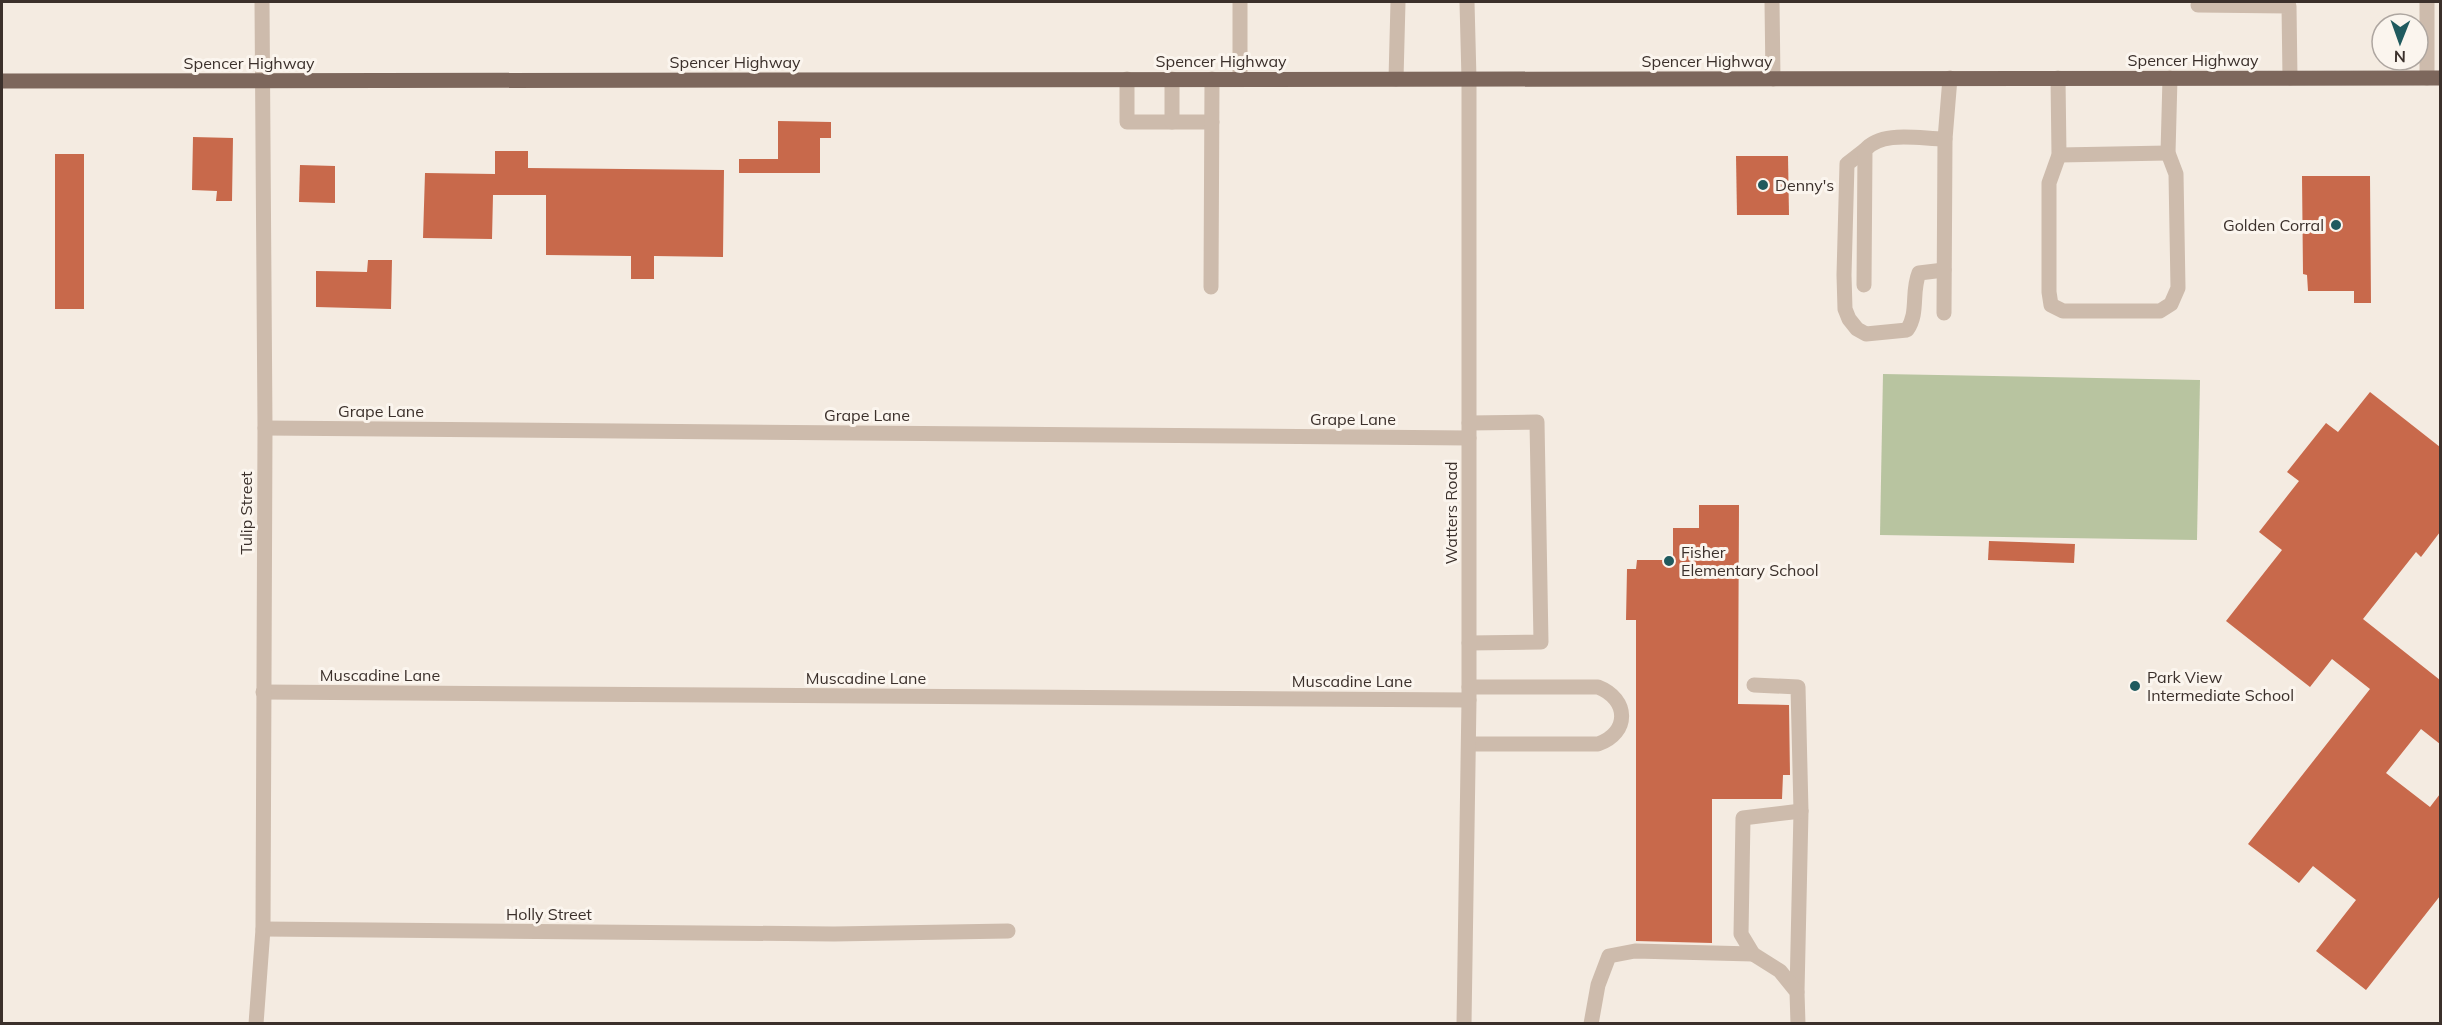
<svg xmlns="http://www.w3.org/2000/svg" width="2442" height="1025" font-family="Mulish,sans-serif">
<style>
.green{fill:#b8c4a0}
.building{fill:#c8694b}
.lines{fill:none;stroke-linecap:round;stroke-linejoin:round}
.minor{stroke:#cdbbac;stroke-width:15}
.major{stroke:#7d675c;stroke-width:15}
.poi-dot{fill:#1f5a5e;stroke:#fbf5ee;stroke-width:2}
.labels{text-anchor:middle;stroke-width:6;stroke-linejoin:round;paint-order:stroke}
.street-label{font-size:16px;fill:#3b302b;stroke:#fbf5ee}
.poi-label{font-size:16px;fill:#3b302b;stroke:#fbf5ee;text-anchor:start}
</style>
<rect width="100%" height="100%" fill="#f4ebe1"/>
<path class="green" d="M 1883,374 L 2200,380 L 2197,540 L 1880,535 Z"/>
<g class="building">
<path d="M 778,121 L 831,122 L 831,138 L 820,138 L 820,173 L 739,173 L 739,159 L 778,159 Z"/>
<path d="M 193,137 L 233,138 L 232,201 L 216,201 L 217,191 L 192,190 Z"/>
<path d="M 495,151 L 528,151 L 528,168 L 724,170 L 723,257 L 654,256 L 654,279 L 631,279 L 631,256 L 546,255 L 546,195 L 493,195 L 492,239 L 423,238 L 425,173 L 495,174 Z"/>
<rect x="55" y="154" width="29" height="155"/>
<path d="M 1736,156 L 1788,156 L 1789,215 L 1737,215 Z"/>
<path d="M 300,165 L 335,166 L 335,203 L 299,202 Z"/>
<path d="M 2302,176 L 2370,176 L 2371,303 L 2354,303 L 2354,291 L 2308,291 L 2307,275 L 2303,274 Z"/>
<path d="M 368,260 L 392,260 L 391,309 L 316,307 L 316,271 L 367,272 Z"/>
<path d="M 2370,392 L 2440,447 L 2440,532 L 2421,557 L 2416,552 L 2363,619 L 2440,680 L 2440,744 L 2421,729 L 2386,773 L 2430,807 L 2440,794 L 2440,896 L 2366,990 L 2316,951 L 2356,900 L 2313,866 L 2299,883 L 2248,844 L 2370,689 L 2332,659 L 2310,687 L 2226,621 L 2282,550 L 2259,532 L 2299,481 L 2287,472 L 2326,423 L 2338,432 Z"/>
<path d="M 1699,505 L 1739,505 L 1738,704 L 1789,705 L 1790,775 L 1783,775 L 1782,799 L 1712,799 L 1712,943 L 1636,941 L 1636,620 L 1626,620 L 1627,569 L 1636,569 L 1637,560 L 1673,560 L 1673,528 L 1699,528 Z"/>
<path d="M 1989,541 L 2075,544 L 2074,563 L 1988,560 Z"/>
</g>
<g class="lines">
<g class="minor">
<path d="M 1772,2 L 1773,79"/>
<path d="M 2427,2 L 2427,78"/>
<path d="M 2198,5 L 2289,6 L 2290,78"/>
<path d="M 2058,78 L 2059,155 L 2049,183 L 2049,292 L 2051,305 L 2063,311 L 2160,311 L 2171,304 L 2178,288 L 2176,174 L 2168,153 L 2170,78"/>
<path d="M 1127,79 L 1127,122 L 1212,122"/>
<path d="M 1240,79 L 1240,2"/>
<path d="M 1396,79 L 1398,2"/>
<path d="M 1172,122 L 1172,79"/>
<path d="M 1865,150 L 1847,164 L 1844,275 L 1845,309 L 1849,319 L 1857,329 L 1866,334 L 1907,330 C 1919,313 1911,292 1919,273 L 1944,270"/>
<path d="M 2059,155 L 2168,153"/>
<path d="M 1864,285 L 1865,150 C 1882,130 1920,139 1945,139"/>
<path d="M 1211,287 L 1212,79"/>
<path d="M 1944,313 L 1945,139 L 1950,78"/>
<path d="M 1469,423 L 1537,422 L 1541,642 L 1469,643"/>
<path d="M 265,428 L 1469,438"/>
<path d="M 1754,685 L 1798,687 L 1801,811 L 1797,992"/>
<path d="M 263,692 L 1469,700"/>
<path d="M 1469,744 L 1598,744 C 1630,733 1629,699 1598,687 L 1469,687"/>
<path d="M 263,929 L 834,934 L 1008,931"/>
<path d="M 256,1024 L 263,929 L 265,428 L 262,2"/>
<path d="M 1464,1024 L 1469,700 L 1469,79 L 1467,2"/>
<path d="M 1591,1024 L 1598,985 L 1609,956 L 1635,951 L 1753,954"/>
<path d="M 1798,1024 L 1797,992 L 1780,971 L 1753,954 L 1741,934 L 1743,818 L 1801,811"/>
</g>
<path class="major" d="M 2,81 L 2440,78"/>
</g>
<g class="poi-dot">
<circle cx="1763" cy="185" r="6"/>
<circle cx="2336" cy="225" r="6"/>
<circle cx="1669" cy="561" r="6"/>
<circle cx="2135" cy="686" r="6"/>
</g>
<g class="labels">
<g class="street-label">
<text x="2193" y="66">Spencer Highway</text>
<text x="1221" y="67">Spencer Highway</text>
<text x="1707" y="67">Spencer Highway</text>
<text x="735" y="68">Spencer Highway</text>
<text x="249" y="69">Spencer Highway</text>
<text x="381" y="417">Grape Lane</text>
<text x="867" y="421">Grape Lane</text>
<text x="1353" y="425">Grape Lane</text>
<text transform="translate(246 513) rotate(-90)" y="6">Tulip Street</text>
<text transform="translate(1451 513) rotate(-90)" y="6">Watters Road</text>
<text x="380" y="681">Muscadine Lane</text>
<text x="866" y="684">Muscadine Lane</text>
<text x="1352" y="687">Muscadine Lane</text>
<text x="549" y="920">Holly Street</text>
</g>
<g class="poi-label">
<text x="1775" y="191">Denny's</text>
<text x="2324" y="231" text-anchor="end">Golden Corral</text>
<text x="1681" y="558">Fisher<tspan x="1681" dy="18">Elementary School</tspan></text>
<text x="2147" y="683">Park View<tspan x="2147" dy="18">Intermediate School</tspan></text>
</g>
</g>
<rect width="2442" height="1025" fill="none" stroke="#3b302b" stroke-width="6"/>
<g transform="translate(2400 42) rotate(181)"><circle r="28" fill="#fbf5ee" stroke="#aea6a0" stroke-width="1.5"/>
<path d="M0-4.5L10 22L0 15L-10 22Z" fill="#1f5a5e"/>
<text y="-9" font-size="16" font-weight="bold" text-anchor="middle" fill="#3b302b">N</text>
</g>
</svg>
